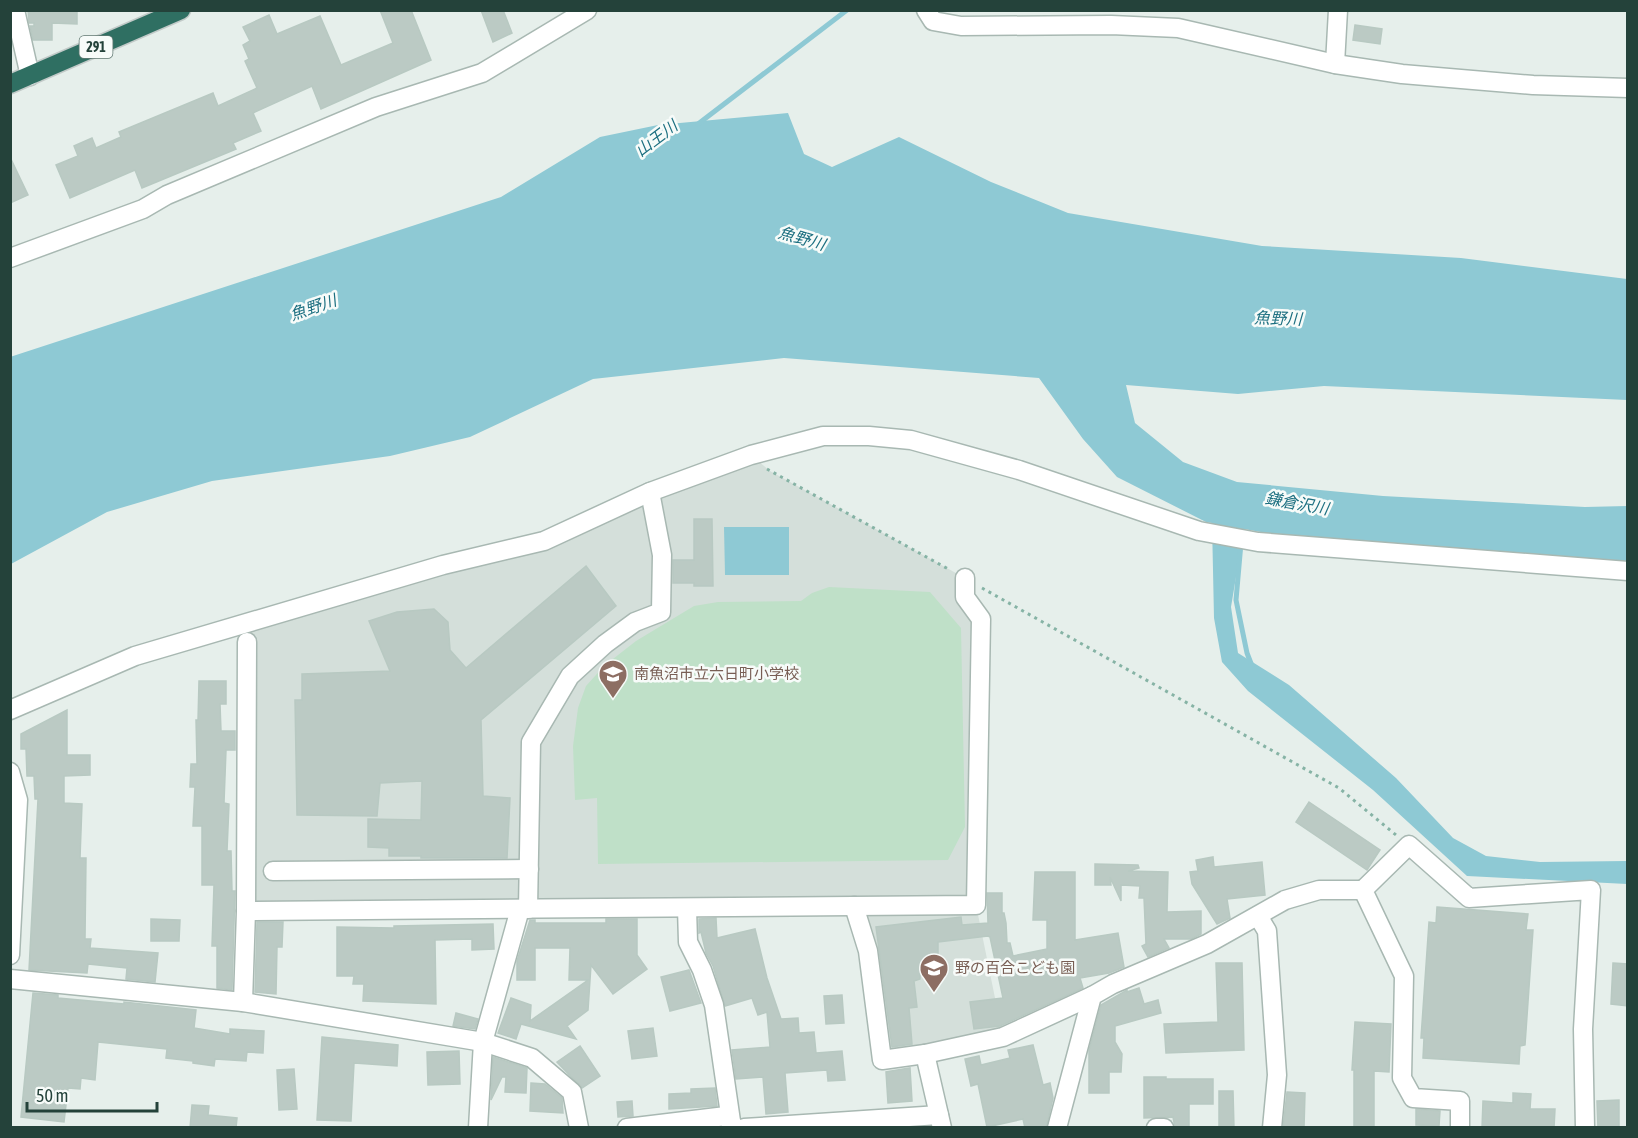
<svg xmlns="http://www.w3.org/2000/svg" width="1638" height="1138" font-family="'Asap Condensed','Noto Sans JP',sans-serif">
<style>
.built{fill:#d4dfda}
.green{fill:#bfe0c8}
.water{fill:#8ec9d4}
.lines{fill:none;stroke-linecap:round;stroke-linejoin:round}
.stream{stroke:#8ec9d4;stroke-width:5}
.building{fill:#bbcac4;stroke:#b8c9c2;stroke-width:1.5}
.minor-casing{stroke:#a8b8b2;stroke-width:21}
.highway-casing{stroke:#c2cac8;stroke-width:21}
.path{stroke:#86b3a5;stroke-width:3;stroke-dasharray:3 4.5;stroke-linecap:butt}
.minor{stroke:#fff;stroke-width:18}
.highway{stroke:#2f6f62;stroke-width:18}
.labels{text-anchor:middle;stroke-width:5;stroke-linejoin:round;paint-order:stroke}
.shield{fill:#f7fbf9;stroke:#637a73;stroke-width:1.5}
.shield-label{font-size:14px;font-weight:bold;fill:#24423a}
.education-label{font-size:15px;fill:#785e54;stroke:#f7fbf9;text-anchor:start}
.water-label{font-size:16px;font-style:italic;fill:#1c6f80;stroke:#f7fbf9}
</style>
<rect width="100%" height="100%" fill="#e6efeb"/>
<path class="built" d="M 751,455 L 770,471 L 965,578 L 981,619 L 976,905 L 1003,1037 L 882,1059 L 854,906 L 246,911 L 247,642 L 254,621 L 544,541 Z"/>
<path class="green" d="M 829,587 L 930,592 L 961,628 L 965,827 L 948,860 L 598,864 L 597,798 L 575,800 L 573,746 L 578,708 L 586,686 L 604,666 L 636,641 L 694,606 L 718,602 L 801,601 L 812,593 Z"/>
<g class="water">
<path d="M 788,113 L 804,154 L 832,167 L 899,137 L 991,182 L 1068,213 L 1262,246 L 1461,258 L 1627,279 L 1627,400 L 1324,386 L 1238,394 L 1126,385 L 1135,423 L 1183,462 L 1237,482 L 1383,496 L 1585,507 L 1627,506 L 1627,562 L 1403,558 L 1244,529 L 1231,607 L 1238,653 L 1289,685 L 1396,778 L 1453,838 L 1486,856 L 1540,862 L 1627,861 L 1627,884 L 1467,876 L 1373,790 L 1248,691 L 1222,662 L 1214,618 L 1212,523 L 1206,522 L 1117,477 L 1083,439 L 1039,378 L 784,358 L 593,379 L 470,437 L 390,456 L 212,481 L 107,512 L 11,564 L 10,357 L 501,197 L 600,137 L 658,125 Z"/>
<path d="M 724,527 L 789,527 L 789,575 L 725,575 Z"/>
</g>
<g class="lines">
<g class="stream">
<path d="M 698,124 L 847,10"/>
<path d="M 1241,543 L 1236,600 L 1247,653 L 1252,666"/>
</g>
</g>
<g class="building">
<path d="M 28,10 L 77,10 L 77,24 L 52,23 L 52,40 L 33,40 L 30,26 L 34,26 L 34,23 L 29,23 Z"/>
<path d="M 380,10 L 411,10 L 431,60 L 321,109 L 312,86 L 253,113 L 261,131 L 233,143 L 236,149 L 142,188 L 135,170 L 70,198 L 56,165 L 78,156 L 74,146 L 92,138 L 96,148 L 121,137 L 119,132 L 213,93 L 218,106 L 257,88 L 245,61 L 249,59 L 243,45 L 250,41 L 243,27 L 269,15 L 277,34 L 320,16 L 341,65 L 393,43 Z"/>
<path d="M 481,10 L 503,10 L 512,33 L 493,42 Z"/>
<path d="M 1355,25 L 1382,29 L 1380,44 L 1353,40 Z"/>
<path d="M 10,157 L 28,195 L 10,203 Z"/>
<path d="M 694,519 L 712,519 L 713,586 L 694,586 L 694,583 L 673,583 L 673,560 L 694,560 Z"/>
<path d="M 586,566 L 616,606 L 481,720 L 483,796 L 510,798 L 507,858 L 421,858 L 421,856 L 389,856 L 389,848 L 368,847 L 368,819 L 421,820 L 422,781 L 380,783 L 377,816 L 297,815 L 295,700 L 302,700 L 302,674 L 390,671 L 369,621 L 397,612 L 434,609 L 448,622 L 450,650 L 466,668 Z"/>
<path d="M 199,681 L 226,681 L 226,704 L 220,704 L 221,731 L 235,731 L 235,750 L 226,750 L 224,803 L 229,804 L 227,851 L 231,851 L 232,891 L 235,891 L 232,990 L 217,988 L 217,946 L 212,946 L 214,885 L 202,885 L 202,826 L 193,826 L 195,787 L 190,787 L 191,764 L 197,764 L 196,720 L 198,720 Z"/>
<path d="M 67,710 L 67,755 L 90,755 L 90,775 L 64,776 L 64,803 L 82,804 L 80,858 L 86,858 L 85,939 L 91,939 L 90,948 L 158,953 L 155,982 L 126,979 L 127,968 L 88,964 L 87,973 L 29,970 L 38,799 L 35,799 L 34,776 L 27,776 L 26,749 L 21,749 L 21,734 Z"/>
<path d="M 1309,802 L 1380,850 L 1367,870 L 1296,822 Z"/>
<path d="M 1213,857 L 1214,867 L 1262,862 L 1265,895 L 1227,899 L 1230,918 L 1217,924 L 1192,884 L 1190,872 L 1198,871 L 1196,860 Z"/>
<path d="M 1095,864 L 1138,865 L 1139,868 L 1128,871 L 1168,872 L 1167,912 L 1201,911 L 1201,934 L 1191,939 L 1164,939 L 1169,948 L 1148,957 L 1142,946 L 1146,944 L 1144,898 L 1139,898 L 1140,886 L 1121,885 L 1121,901 L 1110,877 L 1111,885 L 1095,885 Z"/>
<path d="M 1035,872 L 1075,872 L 1075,940 L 1118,933 L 1124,967 L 1109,973 L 1080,978 L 1083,988 L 1000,1026 L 974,1029 L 970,1002 L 1003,998 L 990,937 L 988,936 L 938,942 L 938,953 L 934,963 L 927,970 L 920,973 L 920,979 L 914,981 L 917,1007 L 909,1008 L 912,1044 L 892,1047 L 876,927 L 961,917 L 962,925 L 988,923 L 987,893 L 1002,893 L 1002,913 L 1004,913 L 1006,923 L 1007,943 L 1010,943 L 1013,956 L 1047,949 L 1047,920 L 1033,920 Z"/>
<path d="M 1437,907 L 1528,914 L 1526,930 L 1533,930 L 1525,1045 L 1520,1046 L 1519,1064 L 1423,1058 L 1424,1038 L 1421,1038 L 1429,922 L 1436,923 Z"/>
<path d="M 716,918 L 717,938 L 755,929 L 767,978 L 781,1019 L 798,1018 L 799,1033 L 814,1032 L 816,1053 L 842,1051 L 845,1080 L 828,1081 L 827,1070 L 785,1073 L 788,1112 L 766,1114 L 763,1077 L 736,1079 L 732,1050 L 770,1047 L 767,1012 L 758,1015 L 752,998 L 725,1006 L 713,966 L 706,953 L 701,932 L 699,933 L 699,919 Z"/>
<path d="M 151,919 L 180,920 L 179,941 L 151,941 Z"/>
<path d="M 606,919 L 637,919 L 637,955 L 647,969 L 613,994 L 591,965 L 588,1010 L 567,1026 L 576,1039 L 521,1024 L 516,1039 L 498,1033 L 511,998 L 531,1005 L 530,1021 L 588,980 L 569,980 L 570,948 L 535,948 L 535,980 L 517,980 L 517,961 L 530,920 L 535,920 L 535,923 L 606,923 Z"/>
<path d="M 257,922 L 283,922 L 282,947 L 277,947 L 276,994 L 255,992 Z"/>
<path d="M 493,924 L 494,949 L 472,950 L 472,939 L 435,940 L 436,1004 L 363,1001 L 364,984 L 353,984 L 354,976 L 337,976 L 337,927 L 394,928 L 394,926 Z"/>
<path d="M 1216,963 L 1242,963 L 1244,1050 L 1166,1053 L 1164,1024 L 1218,1022 Z"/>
<path d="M 1613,963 L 1628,964 L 1628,1006 L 1611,1004 Z"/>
<path d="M 689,970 L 701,1003 L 670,1011 L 661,977 Z"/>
<path d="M 1139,988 L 1144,1004 L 1158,1000 L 1161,1013 L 1115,1026 L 1115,1042 L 1122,1054 L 1121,1072 L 1109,1072 L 1109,1093 L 1089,1093 L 1089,1050 L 1101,1005 L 1127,990 L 1127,992 Z"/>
<path d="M 33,993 L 58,995 L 58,998 L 124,1004 L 124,1002 L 196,1010 L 194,1028 L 230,1034 L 230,1029 L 264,1031 L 263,1053 L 247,1052 L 246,1061 L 215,1059 L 214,1066 L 193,1063 L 193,1061 L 166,1058 L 167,1049 L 98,1042 L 95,1080 L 81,1078 L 80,1089 L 68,1088 L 64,1122 L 21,1117 Z"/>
<path d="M 842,995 L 844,1023 L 826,1024 L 824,996 Z"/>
<path d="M 456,1013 L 478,1019 L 475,1029 L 453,1026 Z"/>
<path d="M 1355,1022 L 1391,1024 L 1389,1072 L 1374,1071 L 1374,1128 L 1354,1128 L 1354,1070 L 1352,1070 Z"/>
<path d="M 653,1028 L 657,1056 L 632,1059 L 628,1031 Z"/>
<path d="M 322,1037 L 398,1045 L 397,1066 L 354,1063 L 351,1121 L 317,1120 Z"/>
<path d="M 1033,1045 L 1043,1085 L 1050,1083 L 1053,1098 L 1046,1128 L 1025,1128 L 1023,1119 L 987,1127 L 978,1084 L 971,1086 L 965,1059 L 979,1056 L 981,1065 L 1010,1058 L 1008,1050 Z"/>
<path d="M 580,1046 L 600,1076 L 582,1088 L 557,1062 Z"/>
<path d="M 459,1051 L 460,1084 L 428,1085 L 427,1052 Z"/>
<path d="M 493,1057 L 527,1068 L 526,1093 L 505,1092 L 506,1077 L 502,1077 L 491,1100 Z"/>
<path d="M 910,1068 L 912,1101 L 888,1103 L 886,1072 Z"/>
<path d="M 294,1069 L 297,1109 L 279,1110 L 277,1070 Z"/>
<path d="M 1144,1077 L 1166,1077 L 1166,1079 L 1213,1079 L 1213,1104 L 1189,1104 L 1189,1128 L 1175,1128 L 1173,1117 L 1144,1118 Z"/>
<path d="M 531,1083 L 545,1084 L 562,1098 L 563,1113 L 530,1111 Z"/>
<path d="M 715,1088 L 717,1106 L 669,1109 L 669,1094 L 691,1093 L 691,1089 Z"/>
<path d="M 1219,1091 L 1233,1091 L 1234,1128 L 1219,1128 Z"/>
<path d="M 1287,1092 L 1305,1093 L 1304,1128 L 1283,1128 Z"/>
<path d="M 1513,1093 L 1531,1094 L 1530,1109 L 1555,1109 L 1554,1128 L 1482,1128 L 1483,1101 L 1513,1103 Z"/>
<path d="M 1619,1100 L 1619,1128 L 1598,1128 L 1597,1101 Z"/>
<path d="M 632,1101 L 633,1116 L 618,1117 L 617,1102 Z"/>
<path d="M 192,1105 L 209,1106 L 208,1115 L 237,1118 L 236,1128 L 190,1128 Z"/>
<path d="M 1416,1109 L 1440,1111 L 1439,1126 L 1416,1125 Z"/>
</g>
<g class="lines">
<g class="minor-casing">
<g id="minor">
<path d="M 15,10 L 30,76"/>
<path d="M 926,10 L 933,21 L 961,26 L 1111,25 L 1178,28 L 1335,64 L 1402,74 L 1533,85 L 1628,88"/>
<path d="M 1335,64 L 1338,10"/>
<path d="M 10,258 L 143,209 L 167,195 L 376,107 L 482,73 L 587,10"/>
<path d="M 10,710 L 135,656 L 443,565 L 544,541 L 650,492 L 751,455 L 823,436 L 869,436 L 911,440 L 1019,470 L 1199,531 L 1258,542 L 1628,571"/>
<path d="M 10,772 L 18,800 L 10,955"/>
<path d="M 273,871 L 529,869"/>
<path d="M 854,906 L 868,951 L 882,1060 L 925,1054 L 1003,1037 L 1092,996"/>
<path d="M 687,908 L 688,942 L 702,970 L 714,1005 L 732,1128"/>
<path d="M 528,909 L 531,742 L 570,676 L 605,644 L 635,622 L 661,612 L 662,555 L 650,492"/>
<path d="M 246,911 L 247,642"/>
<path d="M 1258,916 L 1267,931 L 1277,1075 L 1272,1128"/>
<path d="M 10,979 L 243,1002 L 483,1042 L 532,1058 L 572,1092 L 579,1128"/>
<path d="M 243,1002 L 246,911 L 976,905 L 981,619 L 965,597 L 965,578"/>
<path d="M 925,1054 L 942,1128"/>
<path d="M 478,1128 L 483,1042 L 520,909"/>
<path d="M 627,1128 L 726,1116 L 735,1128"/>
<path d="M 744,1128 L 939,1115"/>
<path d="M 1057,1128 L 1092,996 L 1113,984 L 1207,944 L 1285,900 L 1319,890 L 1363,890"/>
<path d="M 1156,1128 L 1164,1128"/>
<path d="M 1460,1128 L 1460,1101 L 1413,1098 L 1402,1078 L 1404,976 L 1363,890 L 1409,845 L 1469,898 L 1591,890 L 1583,1029 L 1585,1128"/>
</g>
</g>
<g class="highway-casing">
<path id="highway" d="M 10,84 L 181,10"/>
</g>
<g class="path">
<path d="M 767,469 L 950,570"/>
<path d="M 982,588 L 1339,788 L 1396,835"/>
</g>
<use href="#minor" class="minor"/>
<use href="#highway" class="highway"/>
</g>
<defs>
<g id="school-pin" transform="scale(1.5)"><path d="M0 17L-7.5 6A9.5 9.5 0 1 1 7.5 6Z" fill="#8d6e63" stroke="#f7fbf9"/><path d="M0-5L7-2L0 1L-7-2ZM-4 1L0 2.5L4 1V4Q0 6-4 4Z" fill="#fff"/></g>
</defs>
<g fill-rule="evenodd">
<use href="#school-pin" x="613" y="674"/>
<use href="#school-pin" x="934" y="968"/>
</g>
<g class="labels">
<rect class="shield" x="79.5" y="36" width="33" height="22" rx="4.5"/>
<g class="shield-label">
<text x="96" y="52">291</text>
</g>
<g class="education-label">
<text x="634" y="679">南魚沼市立六日町小学校</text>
<text x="955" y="973">野の百合こども園</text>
</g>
<g class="water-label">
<text transform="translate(656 138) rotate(-37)" y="6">山王川</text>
<text transform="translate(802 238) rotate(16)" y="6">魚野川</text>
<text transform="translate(313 307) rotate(-19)" y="6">魚野川</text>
<text transform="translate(1278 318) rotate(2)" y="6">魚野川</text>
<text transform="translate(1297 503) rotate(10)" y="6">鎌倉沢川</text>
</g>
</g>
<rect width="1638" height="1138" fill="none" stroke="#24423a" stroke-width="24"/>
<path d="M27 1102v9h130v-9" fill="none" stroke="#24423a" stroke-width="3"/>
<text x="36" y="1102" font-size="18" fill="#24423a" stroke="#f7fbf9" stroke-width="4.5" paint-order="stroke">50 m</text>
</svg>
